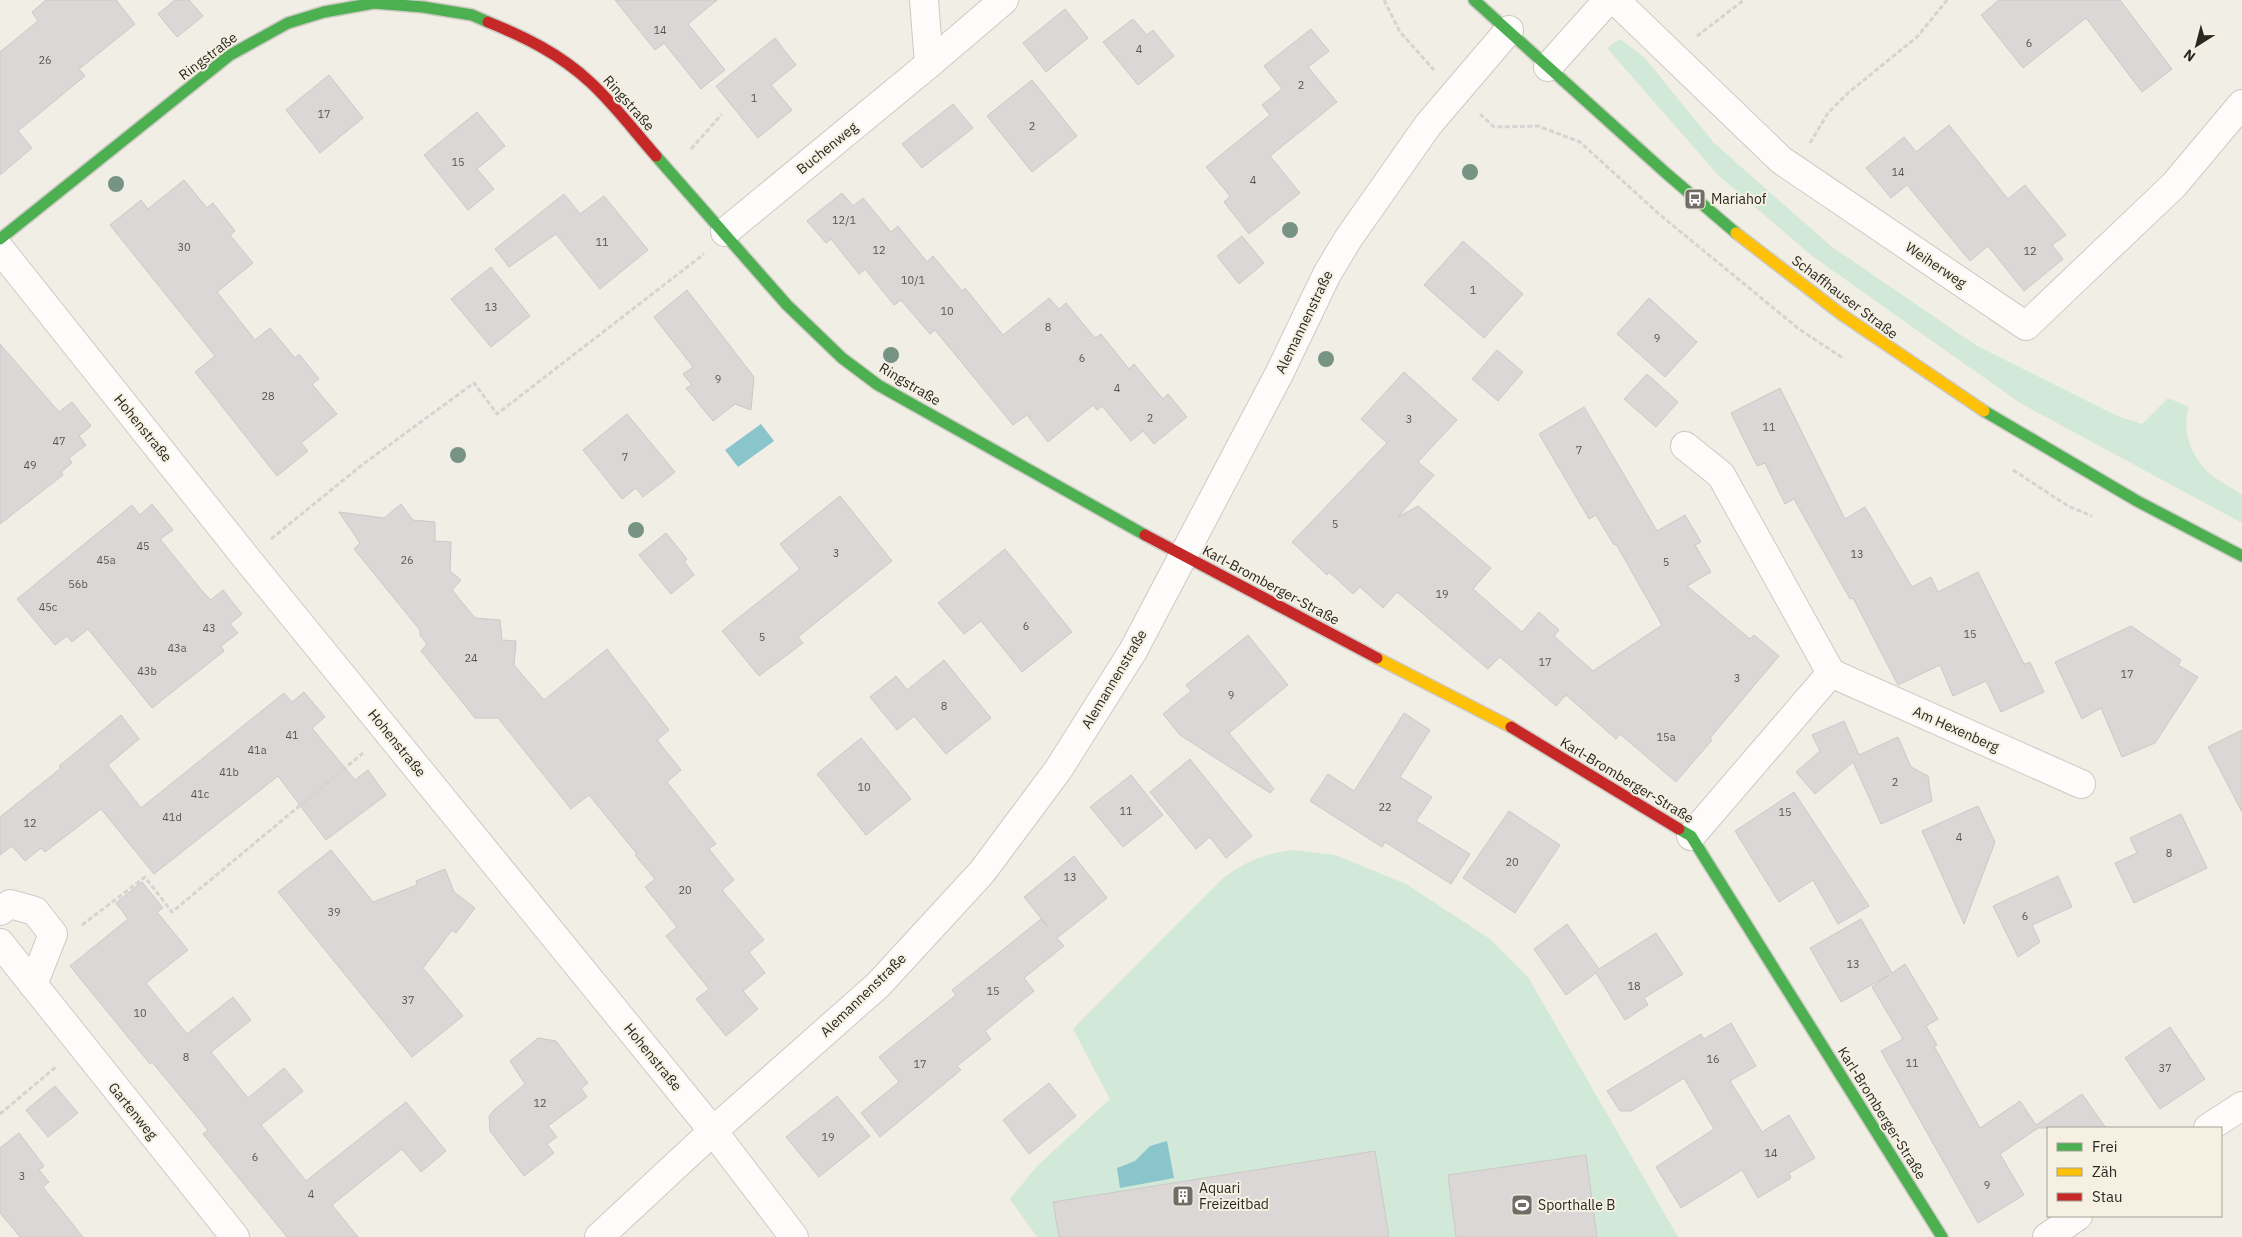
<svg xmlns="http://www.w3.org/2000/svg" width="2242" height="1237" font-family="'IBM Plex Sans',sans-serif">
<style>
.green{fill:#d2e8d8}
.water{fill:#8bc5cc}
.building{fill:#dad7d6;stroke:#cbc9c7}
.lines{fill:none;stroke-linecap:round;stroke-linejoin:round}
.street-casing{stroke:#cdcac4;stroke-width:30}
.fast-casing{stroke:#cdcac4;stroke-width:14}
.slow-casing{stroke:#cdcac4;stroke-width:14}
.jam-casing{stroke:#cdcac4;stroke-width:14}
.path{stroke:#d5d4d2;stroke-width:3;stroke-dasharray:5 2.5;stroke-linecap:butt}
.street{stroke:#fdfcfb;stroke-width:28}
.fast{stroke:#4caf50;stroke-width:11}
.slow{stroke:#ffc107;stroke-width:11}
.jam{stroke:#c62828;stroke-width:11}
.tree{fill:#769384}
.labels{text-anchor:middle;stroke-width:4;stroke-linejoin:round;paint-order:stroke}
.number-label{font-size:11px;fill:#575551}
.street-label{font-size:14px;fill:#2a2823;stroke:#f5f0e1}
.poi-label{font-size:14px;fill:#2a2823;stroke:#f5f0e1;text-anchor:start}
</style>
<rect width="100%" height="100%" fill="#f1eee6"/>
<g class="green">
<path d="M 1620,39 L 1644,57 L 1714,143 L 1832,247 L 1977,346 L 2117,416 L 2142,424 L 2168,398 L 2189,407 C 2182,428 2189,451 2204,468 C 2213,479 2230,486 2242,495 L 2242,523 L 2020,403 L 1812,256 L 1719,176 L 1607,48 Z"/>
<path d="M 1293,850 L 1335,855 L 1406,884 L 1490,939 L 1528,977 L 1678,1237 L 1037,1237 L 1010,1199 L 1037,1166 L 1110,1099 L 1073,1029 L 1224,877 C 1249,860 1262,854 1293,850 Z"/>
</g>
<g class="water">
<path d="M 761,424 L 774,441 L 738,467 L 725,450 Z"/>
<path d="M 1167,1141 L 1174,1178 L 1120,1188 L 1117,1168 L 1135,1161 L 1150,1146 Z"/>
</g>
<g class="building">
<path d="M 46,0 L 116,0 L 135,24 L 79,69 L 85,76 L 18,131 L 32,148 L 0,175 L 0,52 L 38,21 L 32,12 Z"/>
<path d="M 175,0 L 189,0 L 203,16 L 177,37 L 158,14 Z"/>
<path d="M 615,0 L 717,0 L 688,24 L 725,70 L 701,89 L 664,43 L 655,50 Z"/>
<path d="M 1999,0 L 2120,0 L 2172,69 L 2142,92 L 2086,18 L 2023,68 L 1981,15 Z"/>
<path d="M 1065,9 L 1088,38 L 1046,72 L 1023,43 Z"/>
<path d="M 1133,19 L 1147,35 L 1153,30 L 1174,56 L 1138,85 L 1103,42 Z"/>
<path d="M 1311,29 L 1329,51 L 1308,67 L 1337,102 L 1270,156 L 1300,193 L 1249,234 L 1224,202 L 1230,196 L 1206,167 L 1270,115 L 1262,105 L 1282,89 L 1264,66 Z"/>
<path d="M 775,38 L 796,65 L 771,85 L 792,110 L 758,138 L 716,86 Z"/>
<path d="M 329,75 L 363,118 L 320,153 L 286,110 Z"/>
<path d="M 1032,80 L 1077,136 L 1032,172 L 987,116 Z"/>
<path d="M 953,104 L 973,128 L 922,168 L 902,144 Z"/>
<path d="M 477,112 L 505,146 L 477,169 L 494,189 L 468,210 L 424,155 Z"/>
<path d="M 1949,125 L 2008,199 L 2025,185 L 2066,235 L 2052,245 L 2063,259 L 2024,291 L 1988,246 L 1970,261 L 1907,185 L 1891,198 L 1866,168 L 1904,137 L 1916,152 Z"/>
<path d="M 184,180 L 207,208 L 213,203 L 235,231 L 230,235 L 253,263 L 217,292 L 255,340 L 270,328 L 295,358 L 299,354 L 319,379 L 312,384 L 337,414 L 301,443 L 308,451 L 277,476 L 195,372 L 215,356 L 110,225 L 141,200 L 148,209 Z"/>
<path d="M 842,193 L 853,206 L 863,198 L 891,232 L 898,226 L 927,262 L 933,256 L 962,291 L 965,288 L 1003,335 L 1049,298 L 1059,309 L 1066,303 L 1095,338 L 1101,334 L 1129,369 L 1134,364 L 1163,399 L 1168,394 L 1187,417 L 1154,444 L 1143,431 L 1131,441 L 1102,406 L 1097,410 L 1093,405 L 1048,442 L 1027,415 L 1013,425 L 935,330 L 930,334 L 901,300 L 894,305 L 865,269 L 859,274 L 831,239 L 826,243 L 807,221 Z"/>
<path d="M 564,194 L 580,214 L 604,196 L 648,250 L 600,289 L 556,234 L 509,267 L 495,249 Z"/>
<path d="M 1242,236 L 1264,263 L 1239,284 L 1217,256 Z"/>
<path d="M 1463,241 L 1523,294 L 1484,338 L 1424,285 Z"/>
<path d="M 491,267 L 530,316 L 491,347 L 451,299 Z"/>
<path d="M 687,290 L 754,377 L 751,410 L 735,404 L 713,421 L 686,388 L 692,385 L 683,374 L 693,367 L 654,317 Z"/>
<path d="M 1649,298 L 1697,342 L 1665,377 L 1617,334 Z"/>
<path d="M 0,344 L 59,412 L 72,402 L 91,426 L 79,436 L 86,445 L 69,458 L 72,463 L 61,472 L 63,475 L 0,524 Z"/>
<path d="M 1497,350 L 1523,372 L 1498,401 L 1472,379 Z"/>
<path d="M 1404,372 L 1457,420 L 1418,462 L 1434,475 L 1398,517 L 1418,506 L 1491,568 L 1473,589 L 1522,632 L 1539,612 L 1559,630 L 1554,636 L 1593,671 L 1662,625 L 1616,544 L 1614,545 L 1596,515 L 1589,519 L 1539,434 L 1584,407 L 1657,531 L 1685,515 L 1701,542 L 1695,545 L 1711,572 L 1687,586 L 1750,639 L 1754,635 L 1779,656 L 1710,738 L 1712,740 L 1676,782 L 1620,734 L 1616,739 L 1566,695 L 1556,706 L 1500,657 L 1488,669 L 1397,592 L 1383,608 L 1360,587 L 1353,594 L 1329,572 L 1327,575 L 1292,542 L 1387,443 L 1361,419 Z"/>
<path d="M 1647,374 L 1678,402 L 1656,427 L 1624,399 Z"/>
<path d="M 1780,388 L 1845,519 L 1865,507 L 1912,587 L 1931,577 L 1938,592 L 1978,572 L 2024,664 L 2030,662 L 2044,692 L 2001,712 L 1986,681 L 1953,696 L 1940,665 L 1898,685 L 1853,598 L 1850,599 L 1794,499 L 1785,504 L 1765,463 L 1757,466 L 1731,413 Z"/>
<path d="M 627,414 L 675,472 L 643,497 L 636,488 L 622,499 L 583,450 Z"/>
<path d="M 840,496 L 892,561 L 798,637 L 803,643 L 759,676 L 722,631 L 800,569 L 780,544 Z"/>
<path d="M 152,504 L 173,530 L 160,539 L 203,592 L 211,600 L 223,590 L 242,614 L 230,624 L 238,633 L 221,646 L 224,651 L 152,708 L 88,629 L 72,642 L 67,636 L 55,645 L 17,599 L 132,505 L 140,515 Z"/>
<path d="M 401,504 L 413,520 L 435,522 L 435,541 L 451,542 L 450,571 L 461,580 L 452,590 L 475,618 L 500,620 L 502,640 L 516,641 L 514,665 L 544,700 L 607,649 L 669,730 L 657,740 L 681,770 L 667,782 L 716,844 L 709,849 L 734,880 L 722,890 L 764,940 L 749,952 L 765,973 L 743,991 L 758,1009 L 726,1036 L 696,999 L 709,989 L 666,936 L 677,927 L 645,887 L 655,879 L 635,855 L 637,854 L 589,795 L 571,809 L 498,718 L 475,718 L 421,651 L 427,644 L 420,635 L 420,630 L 354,549 L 360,543 L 339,512 L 384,518 Z"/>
<path d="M 666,533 L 687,559 L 684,561 L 694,575 L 671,594 L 639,555 Z"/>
<path d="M 1005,549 L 1072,632 L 1022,672 L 981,621 L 964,634 L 938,603 Z"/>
<path d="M 2131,626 L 2181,660 L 2178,665 L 2198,677 L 2155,743 L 2122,757 L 2101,708 L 2082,719 L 2055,662 Z"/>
<path d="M 1248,635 L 1288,685 L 1229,733 L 1274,789 L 1270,793 L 1180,735 L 1163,714 L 1191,691 L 1186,685 Z"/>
<path d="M 944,660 L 991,718 L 946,754 L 914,716 L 897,730 L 870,697 L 896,676 L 907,690 Z"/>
<path d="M 304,692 L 325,717 L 312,728 L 355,780 L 368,770 L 386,795 L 326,840 L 278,776 L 154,874 L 101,809 L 45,852 L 41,848 L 25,861 L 12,846 L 0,855 L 0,817 L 61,768 L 59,766 L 121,715 L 139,739 L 108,765 L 141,808 L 284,693 L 292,702 Z"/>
<path d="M 1404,713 L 1430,730 L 1400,777 L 1432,797 L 1416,821 L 1470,854 L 1451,884 L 1385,842 L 1382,847 L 1310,801 L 1328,774 L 1354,791 Z"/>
<path d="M 1844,721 L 1859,755 L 1898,737 L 1911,767 L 1928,776 L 1932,801 L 1881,824 L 1853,762 L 1815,794 L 1796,772 L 1820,751 L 1812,735 Z"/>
<path d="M 2242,730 L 2242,812 L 2208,747 Z"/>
<path d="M 861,738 L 911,799 L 866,835 L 817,774 Z"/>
<path d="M 1190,759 L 1252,836 L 1226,858 L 1210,837 L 1196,849 L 1150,792 Z"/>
<path d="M 1131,775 L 1163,815 L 1123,847 L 1090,807 Z"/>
<path d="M 1794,792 L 1869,906 L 1838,924 L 1813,880 L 1779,902 L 1735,831 Z"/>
<path d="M 1978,806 L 1995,842 L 1964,924 L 1922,831 Z"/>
<path d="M 1509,811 L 1560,845 L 1515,913 L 1463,878 Z"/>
<path d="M 2181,814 L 2207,868 L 2134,903 L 2115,863 L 2137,853 L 2130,838 Z"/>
<path d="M 331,850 L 373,902 L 417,885 L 416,881 L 445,869 L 454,892 L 475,908 L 456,933 L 452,930 L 423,968 L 463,1016 L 412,1057 L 278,892 Z"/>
<path d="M 1074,856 L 1107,898 L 1057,938 L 1064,946 L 1024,978 L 1034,991 L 985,1031 L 991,1039 L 957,1066 L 961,1070 L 880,1137 L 861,1113 L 899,1082 L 879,1057 L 956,995 L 952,990 L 1041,919 L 1048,927 L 1024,897 Z"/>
<path d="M 2058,876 L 2072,907 L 2032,925 L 2040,942 L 2018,957 L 1993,906 Z"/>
<path d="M 142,882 L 163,908 L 157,912 L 188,950 L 146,983 L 187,1034 L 233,997 L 251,1020 L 211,1052 L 248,1098 L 284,1068 L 303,1091 L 261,1125 L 306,1181 L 406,1102 L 446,1151 L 421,1172 L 402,1149 L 332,1205 L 358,1237 L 287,1237 L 203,1134 L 208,1130 L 152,1062 L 150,1064 L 70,966 L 128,919 L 116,903 Z"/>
<path d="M 1861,919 L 1892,973 L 1905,964 L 1938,1019 L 1926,1026 L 1937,1045 L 1934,1046 L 1980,1128 L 2020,1101 L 2036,1125 L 2082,1094 L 2106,1128 L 2038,1128 L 2000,1154 L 2024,1195 L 1978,1223 L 1881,1051 L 1903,1039 L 1872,987 L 1889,975 L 1841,1002 L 1810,948 Z"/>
<path d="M 1567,924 L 1599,969 L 1656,933 L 1683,974 L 1644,998 L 1648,1005 L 1625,1020 L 1596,973 L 1566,995 L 1534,949 Z"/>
<path d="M 1731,1023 L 1756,1066 L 1730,1081 L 1762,1132 L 1789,1115 L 1815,1158 L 1789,1173 L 1791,1178 L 1758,1198 L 1742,1170 L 1681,1208 L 1656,1167 L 1714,1129 L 1684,1078 L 1631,1111 L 1620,1111 L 1607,1091 L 1701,1034 L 1704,1039 Z"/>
<path d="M 2170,1027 L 2205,1079 L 2160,1109 L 2125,1058 Z"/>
<path d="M 538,1038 L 556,1041 L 588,1083 L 581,1088 L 587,1097 L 548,1126 L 557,1137 L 547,1144 L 554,1153 L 524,1176 L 490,1131 L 489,1116 L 494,1110 L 525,1084 L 510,1061 Z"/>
<path d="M 1049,1083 L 1076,1116 L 1029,1154 L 1003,1120 Z"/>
<path d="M 55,1086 L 78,1113 L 48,1137 L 26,1110 Z"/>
<path d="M 837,1096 L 870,1136 L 819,1177 L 786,1137 Z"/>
<path d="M 19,1133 L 44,1166 L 39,1170 L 49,1182 L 43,1187 L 83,1237 L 20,1237 L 0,1213 L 0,1148 Z"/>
<path d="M 1375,1151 L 1389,1237 L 1059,1237 L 1053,1202 Z"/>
<path d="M 1586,1155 L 1597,1237 L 1456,1237 L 1448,1175 Z"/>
</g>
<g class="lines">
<g class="street-casing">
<g id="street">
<path d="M 924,0 L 929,64"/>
<path d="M 1615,0 L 1781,160 L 2026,326 L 2174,185 L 2242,104"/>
<path d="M 1548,67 L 1608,0"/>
<path d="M 725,232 L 929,64 L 1004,0"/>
<path d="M 0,249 L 247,559 L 713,1131 L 794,1237"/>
<path d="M 1685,446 L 1721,475 L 1831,673"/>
<path d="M 1691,836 L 1831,673 L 2081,784"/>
<path d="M 0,911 L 10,904 L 35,911 L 53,934 L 33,985"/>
<path d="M 0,943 L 235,1237"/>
<path d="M 2208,1128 L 2242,1106"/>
<path d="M 599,1237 L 713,1131 L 878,985 L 982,872 L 1058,770 L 1133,651 L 1280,372 L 1327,274 L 1348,239 L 1428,125 L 1509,30"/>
<path d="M 2047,1237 L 2078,1216"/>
</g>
</g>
<g class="fast-casing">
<g id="fast">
<path d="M 1474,0 L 1667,174 L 1736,233"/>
<path d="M 656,156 L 787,305 L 842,358 L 878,385 L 1145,535"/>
<path d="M 0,239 L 230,55 L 288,23 L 324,12 L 374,3 L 423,7 L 472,15 L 488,22"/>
<path d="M 1984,411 L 2137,501 L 2242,556"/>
<path d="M 1679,829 L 1691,836 L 1942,1237"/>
</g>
</g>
<g class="slow-casing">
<g id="slow">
<path d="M 1736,233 L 1841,314 L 1984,411"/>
<path d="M 1377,658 L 1511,727"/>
</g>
</g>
<g class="jam-casing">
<g id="jam">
<path d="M 488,22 C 525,37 560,54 590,82 C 614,104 634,131 656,156"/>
<path d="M 1145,535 L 1377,658"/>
<path d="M 1511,727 L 1679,829"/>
</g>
</g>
<g class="path">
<path d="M 1384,0 L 1400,32 L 1434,70"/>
<path d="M 1697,36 L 1744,0"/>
<path d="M 1480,114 L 1494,127 L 1538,126 L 1580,142 L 1659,214 L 1799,329 L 1843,358"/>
<path d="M 1810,143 L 1828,113 L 1848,93 L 1918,36 L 1947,0"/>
<path d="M 691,149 L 722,114"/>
<path d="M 2013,470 L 2068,506 L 2092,516"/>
<path d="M 271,539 L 362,465 L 474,383 L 497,414 L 704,254"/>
<path d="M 82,925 L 145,877 L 172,912 L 363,753"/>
<path d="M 0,1114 L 57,1066"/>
</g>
<use href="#street" class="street"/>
<use href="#fast" class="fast"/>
<use href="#slow" class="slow"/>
<use href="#jam" class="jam"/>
</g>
<g class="tree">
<circle cx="1470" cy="172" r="8"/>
<circle cx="116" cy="184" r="8"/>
<circle cx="1290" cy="230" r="8"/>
<circle cx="891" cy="355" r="8"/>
<circle cx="1326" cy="359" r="8"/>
<circle cx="458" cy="455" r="8"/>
<circle cx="636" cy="530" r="8"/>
</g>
<defs>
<g id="bus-square" transform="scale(1.125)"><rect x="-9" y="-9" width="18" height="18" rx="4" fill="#706d67" stroke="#f5f0e1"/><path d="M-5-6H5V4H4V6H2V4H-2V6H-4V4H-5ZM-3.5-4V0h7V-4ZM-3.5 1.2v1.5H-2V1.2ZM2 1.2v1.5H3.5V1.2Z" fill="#fff"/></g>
<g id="building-square" transform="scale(1.125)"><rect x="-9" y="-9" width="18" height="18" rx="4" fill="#706d67" stroke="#f5f0e1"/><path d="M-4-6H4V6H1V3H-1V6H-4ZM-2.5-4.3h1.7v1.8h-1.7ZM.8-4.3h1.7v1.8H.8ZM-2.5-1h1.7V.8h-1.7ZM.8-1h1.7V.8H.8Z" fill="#fff"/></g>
<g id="stadium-square" transform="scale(1.125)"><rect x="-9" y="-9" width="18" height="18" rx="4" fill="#706d67" stroke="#f5f0e1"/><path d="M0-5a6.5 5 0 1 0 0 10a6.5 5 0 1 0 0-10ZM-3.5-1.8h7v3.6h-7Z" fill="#fff"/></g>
</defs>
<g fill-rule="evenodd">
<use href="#bus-square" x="1695" y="199"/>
<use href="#building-square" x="1183" y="1196"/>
<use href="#stadium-square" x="1522" y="1205"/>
</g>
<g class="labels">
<g class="number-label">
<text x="660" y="34">14</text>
<text x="2029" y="47">6</text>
<text x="1139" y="53">4</text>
<text x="45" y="64">26</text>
<text x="1301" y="89">2</text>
<text x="754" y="102">1</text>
<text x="324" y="118">17</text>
<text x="1032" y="130">2</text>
<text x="458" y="166">15</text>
<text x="1898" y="176">14</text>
<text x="1253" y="184">4</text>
<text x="844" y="224">12/1</text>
<text x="602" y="246">11</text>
<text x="184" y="251">30</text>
<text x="879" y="254">12</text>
<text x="2030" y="255">12</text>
<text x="913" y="284">10/1</text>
<text x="1473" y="294">1</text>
<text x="491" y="311">13</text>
<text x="947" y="315">10</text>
<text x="1048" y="331">8</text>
<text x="1657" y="342">9</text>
<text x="1082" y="362">6</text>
<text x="718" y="383">9</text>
<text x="1117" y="392">4</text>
<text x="268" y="400">28</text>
<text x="1150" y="422">2</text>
<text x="1409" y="423">3</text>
<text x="1769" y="431">11</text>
<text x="59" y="445">47</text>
<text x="1579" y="454">7</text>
<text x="625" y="461">7</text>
<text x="30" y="469">49</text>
<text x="1335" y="528">5</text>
<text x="143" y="550">45</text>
<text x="836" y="557">3</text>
<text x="1857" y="558">13</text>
<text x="106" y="564">45a</text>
<text x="407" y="564">26</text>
<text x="1666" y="566">5</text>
<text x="78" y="588">56b</text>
<text x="1442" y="598">19</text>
<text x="48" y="611">45c</text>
<text x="1026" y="630">6</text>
<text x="209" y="632">43</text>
<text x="1970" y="638">15</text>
<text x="762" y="641">5</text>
<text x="177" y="652">43a</text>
<text x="471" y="662">24</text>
<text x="1545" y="666">17</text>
<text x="147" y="675">43b</text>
<text x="2127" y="678">17</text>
<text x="1737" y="682">3</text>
<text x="1231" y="699">9</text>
<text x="944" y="710">8</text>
<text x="292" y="739">41</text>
<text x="1666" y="741">15a</text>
<text x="257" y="754">41a</text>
<text x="229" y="776">41b</text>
<text x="1895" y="786">2</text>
<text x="864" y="791">10</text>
<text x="200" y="798">41c</text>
<text x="1385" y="811">22</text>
<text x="1126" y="815">11</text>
<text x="1785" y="816">15</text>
<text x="172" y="821">41d</text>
<text x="30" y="827">12</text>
<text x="1959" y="841">4</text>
<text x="2169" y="857">8</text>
<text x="1512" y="866">20</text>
<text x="1070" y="881">13</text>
<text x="685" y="894">20</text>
<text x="334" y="916">39</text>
<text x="2025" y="920">6</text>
<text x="1853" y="968">13</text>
<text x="1634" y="990">18</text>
<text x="993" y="995">15</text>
<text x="408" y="1004">37</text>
<text x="140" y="1017">10</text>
<text x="186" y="1061">8</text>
<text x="1713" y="1063">16</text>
<text x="1912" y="1067">11</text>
<text x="920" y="1068">17</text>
<text x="2165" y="1072">37</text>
<text x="540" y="1107">12</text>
<text x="828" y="1141">19</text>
<text x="1771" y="1157">14</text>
<text x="255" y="1161">6</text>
<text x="22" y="1180">3</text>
<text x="1987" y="1189">9</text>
<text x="311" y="1198">4</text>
</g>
<g class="street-label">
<text transform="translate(208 56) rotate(-37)" y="5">Ringstraße</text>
<text transform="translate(629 103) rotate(48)" y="5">Ringstraße</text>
<text transform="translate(827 148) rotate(-39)" y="5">Buchenweg</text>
<text transform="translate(1936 265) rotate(34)" y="5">Weiherweg</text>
<text transform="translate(1845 297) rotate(37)" y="5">Schaffhauser Straße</text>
<text transform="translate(1304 322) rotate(-64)" y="5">Alemannenstraße</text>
<text transform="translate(910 384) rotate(31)" y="5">Ringstraße</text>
<text transform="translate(143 428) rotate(51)" y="5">Hohenstraße</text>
<text transform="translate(1271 585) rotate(28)" y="5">Karl-Bromberger-Straße</text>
<text transform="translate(1114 679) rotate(-59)" y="5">Alemannenstraße</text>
<text transform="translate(1956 729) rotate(24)" y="5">Am Hexenberg</text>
<text transform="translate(397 743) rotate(51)" y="5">Hohenstraße</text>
<text transform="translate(1627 780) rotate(31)" y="5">Karl-Bromberger-Straße</text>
<text transform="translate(863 995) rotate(-44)" y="5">Alemannenstraße</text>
<text transform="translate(653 1057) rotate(51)" y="5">Hohenstraße</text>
<text transform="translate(133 1111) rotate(51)" y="5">Gartenweg</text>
<text transform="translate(1882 1113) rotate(58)" y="5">Karl-Bromberger-Straße</text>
</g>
<g class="poi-label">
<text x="1711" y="204">Mariahof</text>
<text x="1199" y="1193">Aquari<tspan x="1199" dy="16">Freizeitbad</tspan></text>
<text x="1538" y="1210">Sporthalle B</text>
</g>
</g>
<rect x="2047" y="1127" width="175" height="90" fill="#f5f0e1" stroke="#a4a095"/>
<rect x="2057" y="1143" width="25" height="8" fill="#4caf50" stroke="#a4a095"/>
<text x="2092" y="1152" font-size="15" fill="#2a2823">Frei</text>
<rect x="2057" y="1168" width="25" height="8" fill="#ffc107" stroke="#a4a095"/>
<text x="2092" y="1177" font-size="15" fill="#2a2823">Zäh</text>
<rect x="2057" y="1193" width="25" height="8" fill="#c62828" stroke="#a4a095"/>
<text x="2092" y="1202" font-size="15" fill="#2a2823">Stau</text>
<g transform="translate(2197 45) rotate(216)" stroke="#f5f0e1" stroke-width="4" paint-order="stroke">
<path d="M0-4L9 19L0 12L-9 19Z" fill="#2a2823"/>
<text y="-8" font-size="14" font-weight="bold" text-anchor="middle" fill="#2a2823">N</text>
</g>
</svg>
